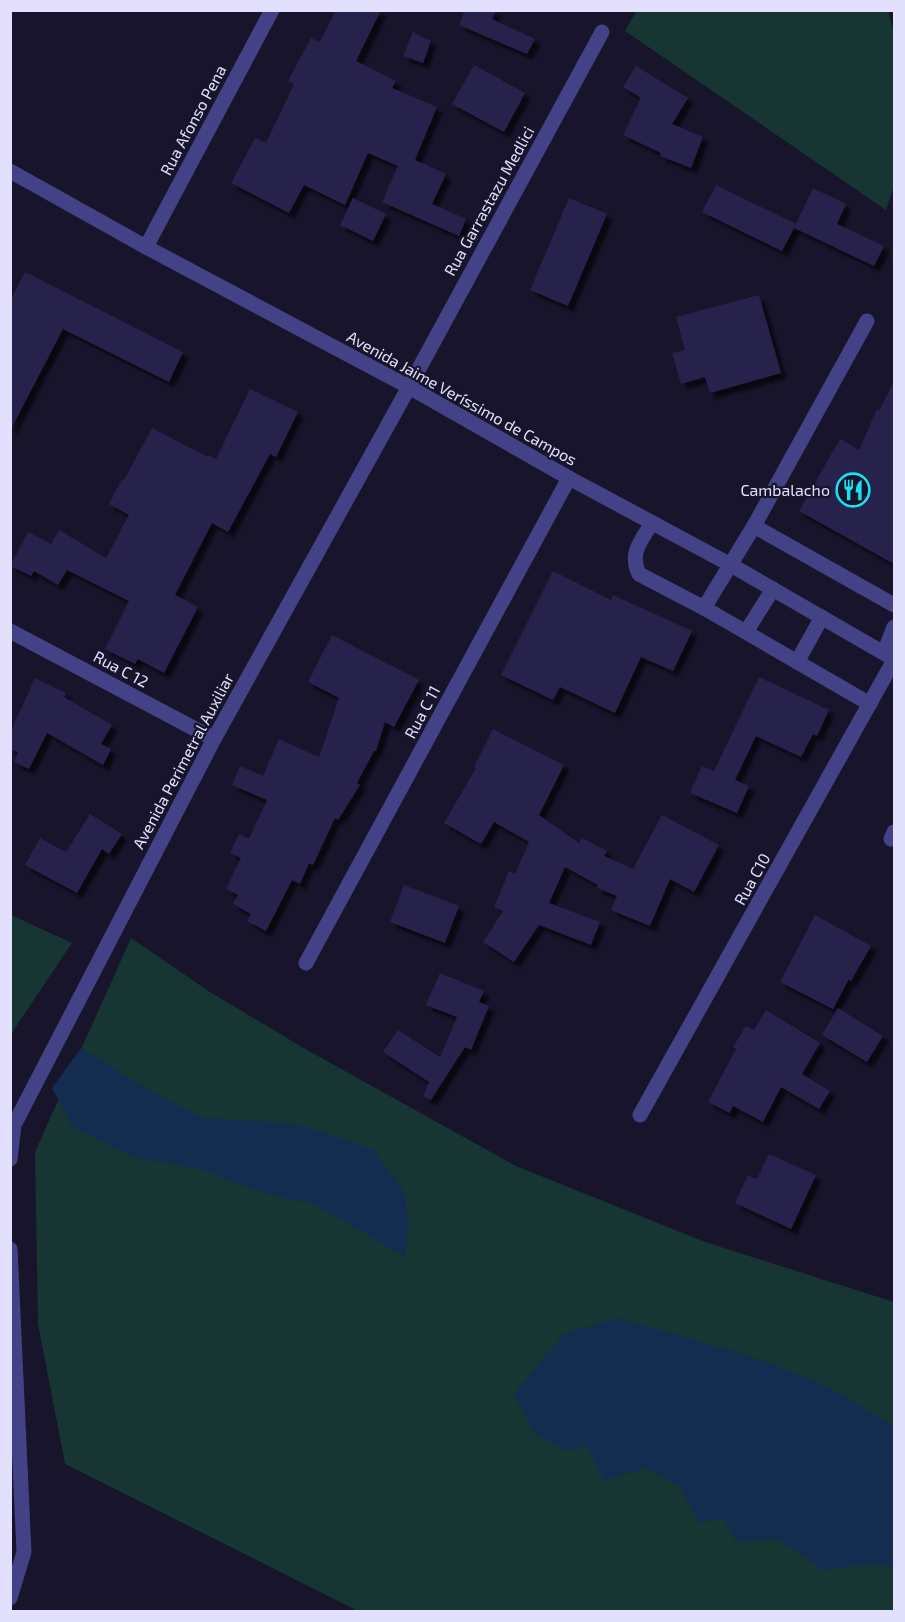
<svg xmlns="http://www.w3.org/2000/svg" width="905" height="1622" font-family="'Exo 2',sans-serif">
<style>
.green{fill:#173533}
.water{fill:#142c4f}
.building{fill:#28214b;filter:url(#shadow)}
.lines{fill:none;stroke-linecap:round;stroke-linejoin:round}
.minor{stroke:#434287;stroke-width:15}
.labels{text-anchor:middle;stroke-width:4.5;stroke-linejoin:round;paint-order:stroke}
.street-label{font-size:16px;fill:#e2e0fd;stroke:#17142b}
.poi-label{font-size:16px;fill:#e2e0fd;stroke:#17142b;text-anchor:end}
</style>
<defs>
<filter id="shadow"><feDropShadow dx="5.5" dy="5.5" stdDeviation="1.5" flood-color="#0009"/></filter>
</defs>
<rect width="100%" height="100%" fill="#17142b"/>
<g class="green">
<path d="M 637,10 L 888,11 L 894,32 L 894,186 L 886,210 L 625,31 Z"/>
<path d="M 11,915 L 72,943 L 11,1034 Z"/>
<path d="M 131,938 L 210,992 L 307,1050 L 516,1166 L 705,1242 L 894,1302 L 894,1611 L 358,1611 L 65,1464 L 38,1324 L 35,1152 Z"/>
</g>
<g class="water">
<path d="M 81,1048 L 141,1085 L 200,1117 L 301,1125 L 373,1149 L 404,1191 L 409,1223 L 405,1257 L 316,1205 L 253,1190 L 204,1170 L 133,1157 L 72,1126 L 52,1088 Z"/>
<path d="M 617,1318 C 683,1337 751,1353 814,1381 C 842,1393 868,1411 894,1426 L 894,1566 L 867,1564 L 823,1570 L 777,1539 L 736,1542 L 723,1518 L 700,1523 L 679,1487 L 647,1468 L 604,1480 L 587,1446 L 564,1451 L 534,1432 L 514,1394 L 564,1334 Z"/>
</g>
<g class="building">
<path d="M 336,10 L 381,10 L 356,61 L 396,81 L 392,88 L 437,107 L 415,160 L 446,174 L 432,204 L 466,219 L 459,236 L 382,202 L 398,166 L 368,153 L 345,205 L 304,185 L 289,213 L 231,183 L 255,138 L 266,143 L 294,84 L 288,81 L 311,38 L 320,42 Z"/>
<path d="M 465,10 L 496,10 L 492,19 L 535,39 L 527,54 L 459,25 Z"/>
<path d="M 413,32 L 431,41 L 423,63 L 403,56 Z"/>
<path d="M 474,65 L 525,93 L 504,132 L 452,104 Z"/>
<path d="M 636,66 L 688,98 L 672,124 L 703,137 L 691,168 L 660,156 L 661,153 L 623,135 L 641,98 L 623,87 Z"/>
<path d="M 716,185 L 796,224 L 782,251 L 702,212 Z"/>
<path d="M 813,188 L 846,204 L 837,224 L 884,246 L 874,266 L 794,228 Z"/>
<path d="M 353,198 L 386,214 L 373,241 L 340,225 Z"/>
<path d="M 569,198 L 607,214 L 568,306 L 530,290 Z"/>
<path d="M 25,272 L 183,352 L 169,382 L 63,329 L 10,431 L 10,301 Z"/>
<path d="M 759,295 L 781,373 L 710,393 L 705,377 L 681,384 L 672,353 L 685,350 L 676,317 Z"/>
<path d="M 894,381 L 894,564 L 799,511 L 840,439 L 859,450 L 877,409 L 879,411 Z"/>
<path d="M 250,389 L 298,412 L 276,457 L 270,454 L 228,532 L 212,523 L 175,595 L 198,607 L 164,673 L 138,659 L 135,664 L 105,649 L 129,601 L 67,570 L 58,585 L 34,571 L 31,576 L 10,566 L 28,532 L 51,544 L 59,530 L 106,558 L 129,515 L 109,504 L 122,479 L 124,480 L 152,428 L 208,457 L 209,455 L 216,459 Z"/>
<path d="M 553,571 L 611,600 L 613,595 L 692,631 L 673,671 L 641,657 L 615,713 L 560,687 L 553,700 L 501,675 Z"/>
<path d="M 332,635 L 419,680 L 394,727 L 385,722 L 376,751 L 374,751 L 357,783 L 360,785 L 338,820 L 335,818 L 313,865 L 309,863 L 300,884 L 292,880 L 266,931 L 247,921 L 251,914 L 233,904 L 238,895 L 226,889 L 241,858 L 230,853 L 239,834 L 249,839 L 267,800 L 232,785 L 240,766 L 263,776 L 279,739 L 319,757 L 339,698 L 308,682 Z"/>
<path d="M 759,677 L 829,710 L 817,736 L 813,734 L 801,757 L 756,736 L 735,780 L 749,786 L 737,813 L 690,793 L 702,766 L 714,771 Z"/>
<path d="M 35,678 L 66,693 L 64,697 L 112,725 L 101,744 L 111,749 L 103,765 L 47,733 L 29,769 L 14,762 L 18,752 L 10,749 L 10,733 Z"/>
<path d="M 493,729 L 564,765 L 539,815 L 579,843 L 582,838 L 607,851 L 604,856 L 633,869 L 662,815 L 719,845 L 694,892 L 670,879 L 650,926 L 611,910 L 617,896 L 597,888 L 598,885 L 565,867 L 549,903 L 600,922 L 591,945 L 539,925 L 514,962 L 483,942 L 503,911 L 494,907 L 509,871 L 515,874 L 529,842 L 494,822 L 481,844 L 444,823 L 476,768 L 474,767 Z"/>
<path d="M 90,814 L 122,834 L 109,854 L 102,849 L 77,893 L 25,865 L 40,838 L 66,852 Z"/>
<path d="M 404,885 L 459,906 L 445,943 L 390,922 Z"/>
<path d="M 815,915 L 871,946 L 851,981 L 849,979 L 833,1009 L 780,982 Z"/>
<path d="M 440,973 L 484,991 L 479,1002 L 489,1006 L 471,1050 L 465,1047 L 431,1100 L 423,1096 L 429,1082 L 383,1052 L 398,1030 L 440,1057 L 457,1017 L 426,1005 Z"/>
<path d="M 838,1008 L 883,1036 L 867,1062 L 822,1035 Z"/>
<path d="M 766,1010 L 820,1043 L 802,1074 L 830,1091 L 819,1109 L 781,1087 L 763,1122 L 733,1106 L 730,1113 L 708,1102 L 736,1049 L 733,1047 L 746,1026 L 754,1030 Z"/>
<path d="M 769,1154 L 816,1175 L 791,1229 L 735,1203 L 748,1175 L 757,1179 Z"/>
</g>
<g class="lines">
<g class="minor">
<path d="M 10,171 L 146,247 L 409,387 L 569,478 L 731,565 L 894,659"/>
<path d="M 146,247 L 272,10"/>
<path d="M 652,523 C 641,541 629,553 639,574 L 704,608 L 870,704"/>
<path d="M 754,526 L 894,605"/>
<path d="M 704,608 L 754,526 L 867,321"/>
<path d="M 10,631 L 214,739"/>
<path d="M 746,632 L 773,589"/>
<path d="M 884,653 L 894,627"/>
<path d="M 797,662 L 822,617"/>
<path d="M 891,839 L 894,832"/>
<path d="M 306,963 L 569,478"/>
<path d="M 640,1115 L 894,660"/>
<path d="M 10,1159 L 14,1125 L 214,739 L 409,387 L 602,32"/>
<path d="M 10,1249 L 24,1552 L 10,1598"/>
</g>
</g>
<defs>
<g id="restaurant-ring" transform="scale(1.725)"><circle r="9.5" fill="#17142b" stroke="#1ae0ef" stroke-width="1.5"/><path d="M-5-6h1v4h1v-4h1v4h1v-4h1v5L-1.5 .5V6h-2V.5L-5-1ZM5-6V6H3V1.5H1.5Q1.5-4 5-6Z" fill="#1ae0ef"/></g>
</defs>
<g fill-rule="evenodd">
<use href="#restaurant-ring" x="853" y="490"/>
</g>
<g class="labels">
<g class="street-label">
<text transform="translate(193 120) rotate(-62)" y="6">Rua Afonso Pena</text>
<text transform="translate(489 201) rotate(-61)" y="6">Rua Garrastazu Medlici</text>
<text transform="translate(462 398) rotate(29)" y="6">Avenida Jaime Veríssimo de Campos</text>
<text transform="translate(121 669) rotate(28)" y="6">Rua C 12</text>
<text transform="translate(422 712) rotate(-62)" y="6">Rua C 11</text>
<text transform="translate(183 761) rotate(-62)" y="6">Avenida Perimetral Auxiliar</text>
<text transform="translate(752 879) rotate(-61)" y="6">Rua C10</text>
</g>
<g class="poi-label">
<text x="830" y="496">Cambalacho</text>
</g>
</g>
<rect width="905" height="1622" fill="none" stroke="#e2e0fd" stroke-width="24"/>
</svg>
